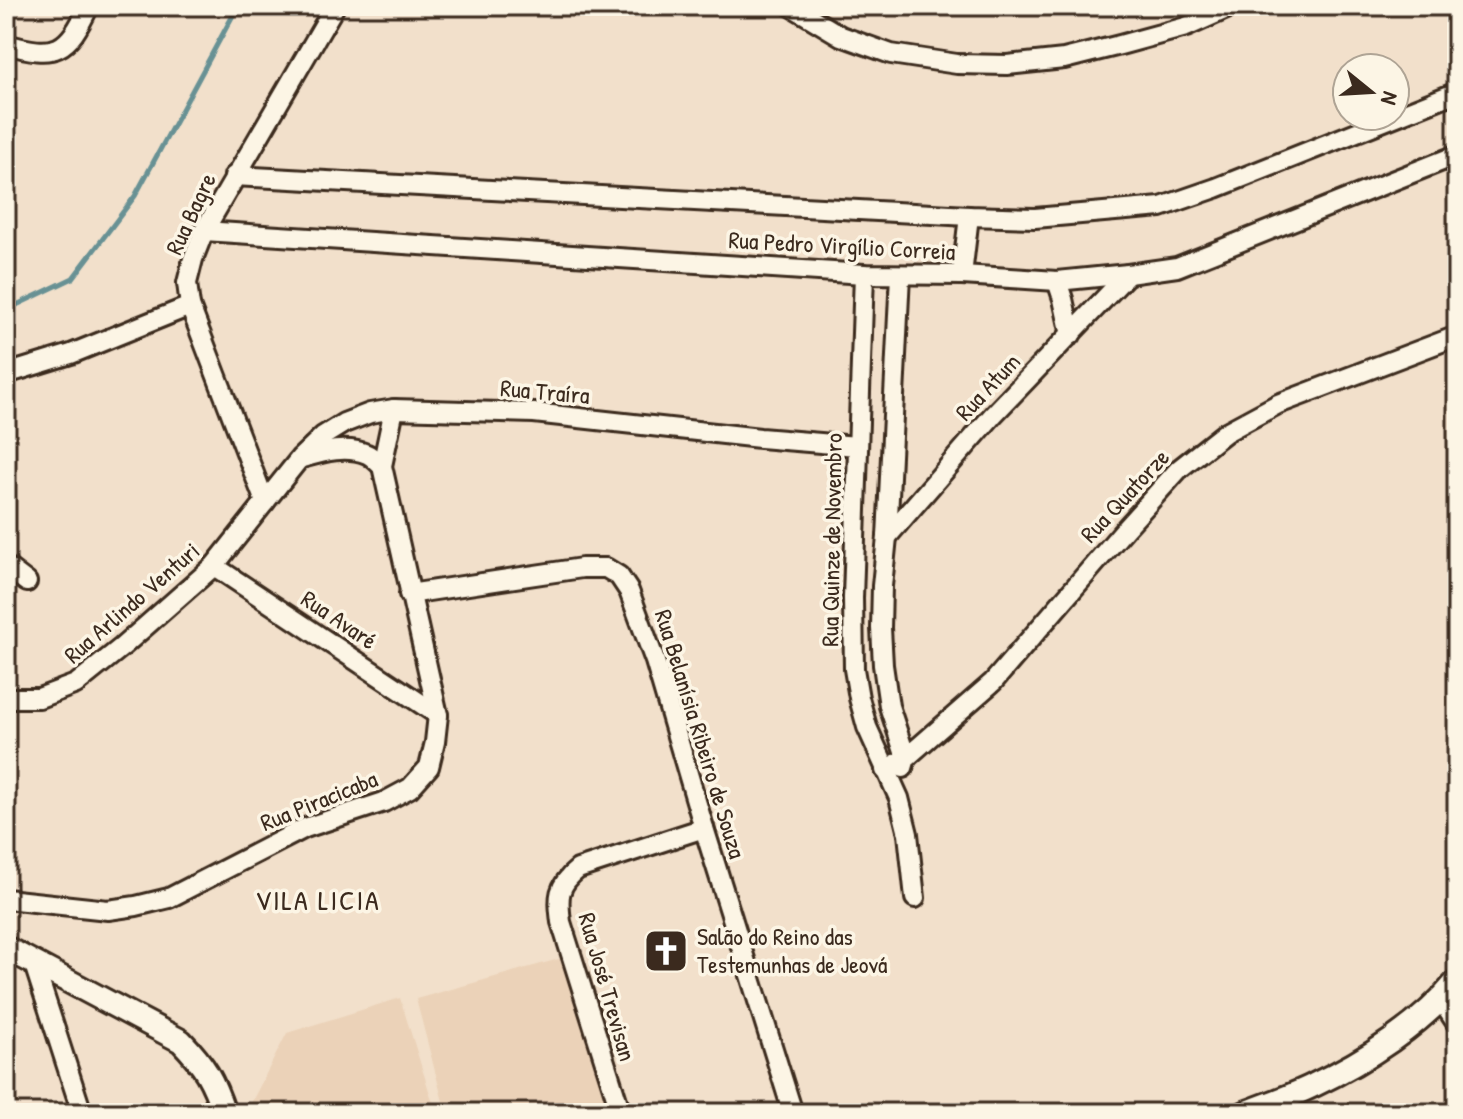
<svg xmlns="http://www.w3.org/2000/svg" width="1463" height="1119" font-family="'Patrick Hand',sans-serif">
<style>
.built{fill:#ebd2b8}
.lines{fill:none;stroke-linecap:round;stroke-linejoin:round}
.stream{stroke:#679194;stroke-width:5}
.minor-casing{stroke:#3b2a1e;stroke-width:24}
.tertiary-casing{stroke:#3b2a1e;stroke-width:28}
.minor{stroke:#fcf5e5;stroke-width:18}
.tertiary{stroke:#fcf5e5;stroke-width:22}
.labels{text-anchor:middle;stroke-width:7;stroke-linejoin:round;paint-order:stroke}
.street-label{font-size:24px;fill:#3b2a1e;stroke:#fcf5e5}
.poi-label{font-size:24px;fill:#3b2a1e;stroke:#fcf5e5;text-anchor:start}
.quarter-label{font-size:28px;letter-spacing:2px;fill:#3b2a1e;stroke:#fcf5e5}
</style>
<rect width="100%" height="100%" fill="#f2e0cb"/>
<filter id="ink" filterUnits="userSpaceOnUse"><feTurbulence type="fractalNoise" baseFrequency=".0125" numOctaves="2"/><feDisplacementMap in="SourceGraphic" scale="16" xChannelSelector="R" yChannelSelector="G"/><feConvolveMatrix kernelMatrix="1 2 1 2 8 2 1 2 1" color-interpolation-filters="sRGB"/></filter>
<g filter="url(#ink)">
<g class="built">
<path d="M 566,957 L 612,1113 L 446,1113 L 416,999 Z"/>
<path d="M 400,998 L 436,1113 L 246,1113 L 287,1033 Z"/>
</g>
<g class="lines">
<path class="stream" d="M 6,310 L 73,278 L 135,196 L 238,6"/>
<g class="minor-casing">
<g id="minor">
<path d="M 791,6 L 841,36 L 891,54 L 957,64 L 1007,65 L 1064,59 L 1120,45 L 1186,27 L 1233,6"/>
<path d="M 6,44 C 56,58 67,53 89,6"/>
<path d="M 234,176 L 969,216 L 1035,218 L 1161,207 L 1216,188 L 1457,92"/>
<path d="M 204,231 L 864,274 L 962,275 L 1057,281 L 1128,274 L 1177,267 L 1457,155"/>
<path d="M 864,274 L 853,598 L 854,669 L 859,698 L 867,727 L 899,798 L 908,834 L 915,898"/>
<path d="M 900,275 L 887,537 L 882,586 L 881,628 L 883,665 L 889,706 L 906,758 L 903,768"/>
<path d="M 962,275 L 969,216"/>
<path d="M 1057,281 L 1063,299 L 1071,335"/>
<path d="M 6,374 L 71,354 L 190,306"/>
<path d="M 302,458 C 323,452 346,445 367,454 C 372,456 377,462 382,466"/>
<path d="M 265,502 L 190,306 L 187,283 L 193,259 L 204,231 L 335,6"/>
<path d="M 887,537 L 993,415 L 1128,274"/>
<path d="M 6,566 L 27,582"/>
<path d="M 214,566 L 438,715"/>
<path d="M 409,594 L 582,568 L 606,568 L 619,576 L 629,591 L 655,661 L 704,828 L 793,1113"/>
<path d="M 6,698 L 39,698 L 76,684 L 122,647 L 214,566 L 300,458 L 323,436 L 344,423 L 370,413 L 394,409 L 534,413 L 760,438 L 857,446"/>
<path d="M 885,770 L 906,758 L 993,682 L 1125,529 L 1179,469 L 1226,432 L 1278,404 L 1457,336"/>
<path d="M 6,899 L 108,910 L 136,906 L 169,898 L 305,828 L 384,802 L 410,788 L 429,767 L 435,742 L 438,715 L 382,466 L 394,409"/>
<path d="M 34,964 L 82,1113"/>
<path d="M 1441,1000 L 1457,1024"/>
<path d="M 621,1113 L 561,922 C 558,897 557,886 578,869 L 704,828"/>
</g>
</g>
<g class="tertiary-casing">
<g id="tertiary">
<path d="M 6,948 L 181,1041 C 205,1066 213,1080 224,1113"/>
<path d="M 1245,1113 C 1268,1104 1292,1096 1314,1085 C 1365,1061 1421,1025 1457,981"/>
</g>
</g>
<use href="#minor" class="minor"/>
<use href="#tertiary" class="tertiary"/>
</g>
</g>
<defs>
<g id="church-square" transform="scale(2.3)"><rect x="-9" y="-9" width="18" height="18" rx="4" fill="#3b2a1e" stroke="#fcf5e5"/><path d="M-1.2-6h2.4v3.5h3.3v2.4h-3.3V6h-2.4V-.1h-3.3v-2.4h3.3Z" fill="#fff"/></g>
</defs>
<g fill-rule="evenodd">
<use href="#church-square" x="666" y="951"/>
</g>
<g class="labels">
<g class="street-label">
<text transform="translate(191 214) rotate(-65)" y="8">Rua Bagre</text>
<text transform="translate(842 246) rotate(3)" y="8">Rua Pedro Virgílio Correia</text>
<text transform="translate(988 387) rotate(-47)" y="8">Rua Atum</text>
<text transform="translate(545 392) rotate(5)" y="8">Rua Traíra</text>
<text transform="translate(1125 496) rotate(-47)" y="8">Rua Quatorze</text>
<text transform="translate(832 540) rotate(-89)" y="8">Rua Quinze de Novembro</text>
<text transform="translate(132 603) rotate(-41)" y="8">Rua Arlindo Venturi</text>
<text transform="translate(339 620) rotate(34)" y="8">Rua Avaré</text>
<text transform="translate(700 734) rotate(73)" y="8">Rua Belanísia Ribeiro de Souza</text>
<text transform="translate(319 801) rotate(-22)" y="8">Rua Piracicaba</text>
<text transform="translate(607 987) rotate(74)" y="8">Rua José Trevisan</text>
</g>
<g class="poi-label">
<text x="697" y="945">Salão do Reino das<tspan x="697" dy="28">Testemunhas de Jeová</tspan></text>
</g>
<g class="quarter-label">
<text x="318" y="910">VILA LICIA</text>
</g>
</g>
<rect width="1463" height="1119" fill="none" stroke="#fcf5e5" stroke-width="32"/>
<rect x="16" y="16" width="1431" height="1087" fill="none" stroke="#3b2a1e" stroke-width="3" filter="url(#ink)"/>
<g transform="translate(1371 92) rotate(108)"><circle r="38" fill="#fcf5e5" stroke="#afa495" stroke-width="2"/>
<path d="M0-6L14 30L0 20L-14 30Z" fill="#3b2a1e"/>
<text y="-12" font-size="22" font-weight="bold" text-anchor="middle" fill="#3b2a1e">N</text>
</g>
</svg>
